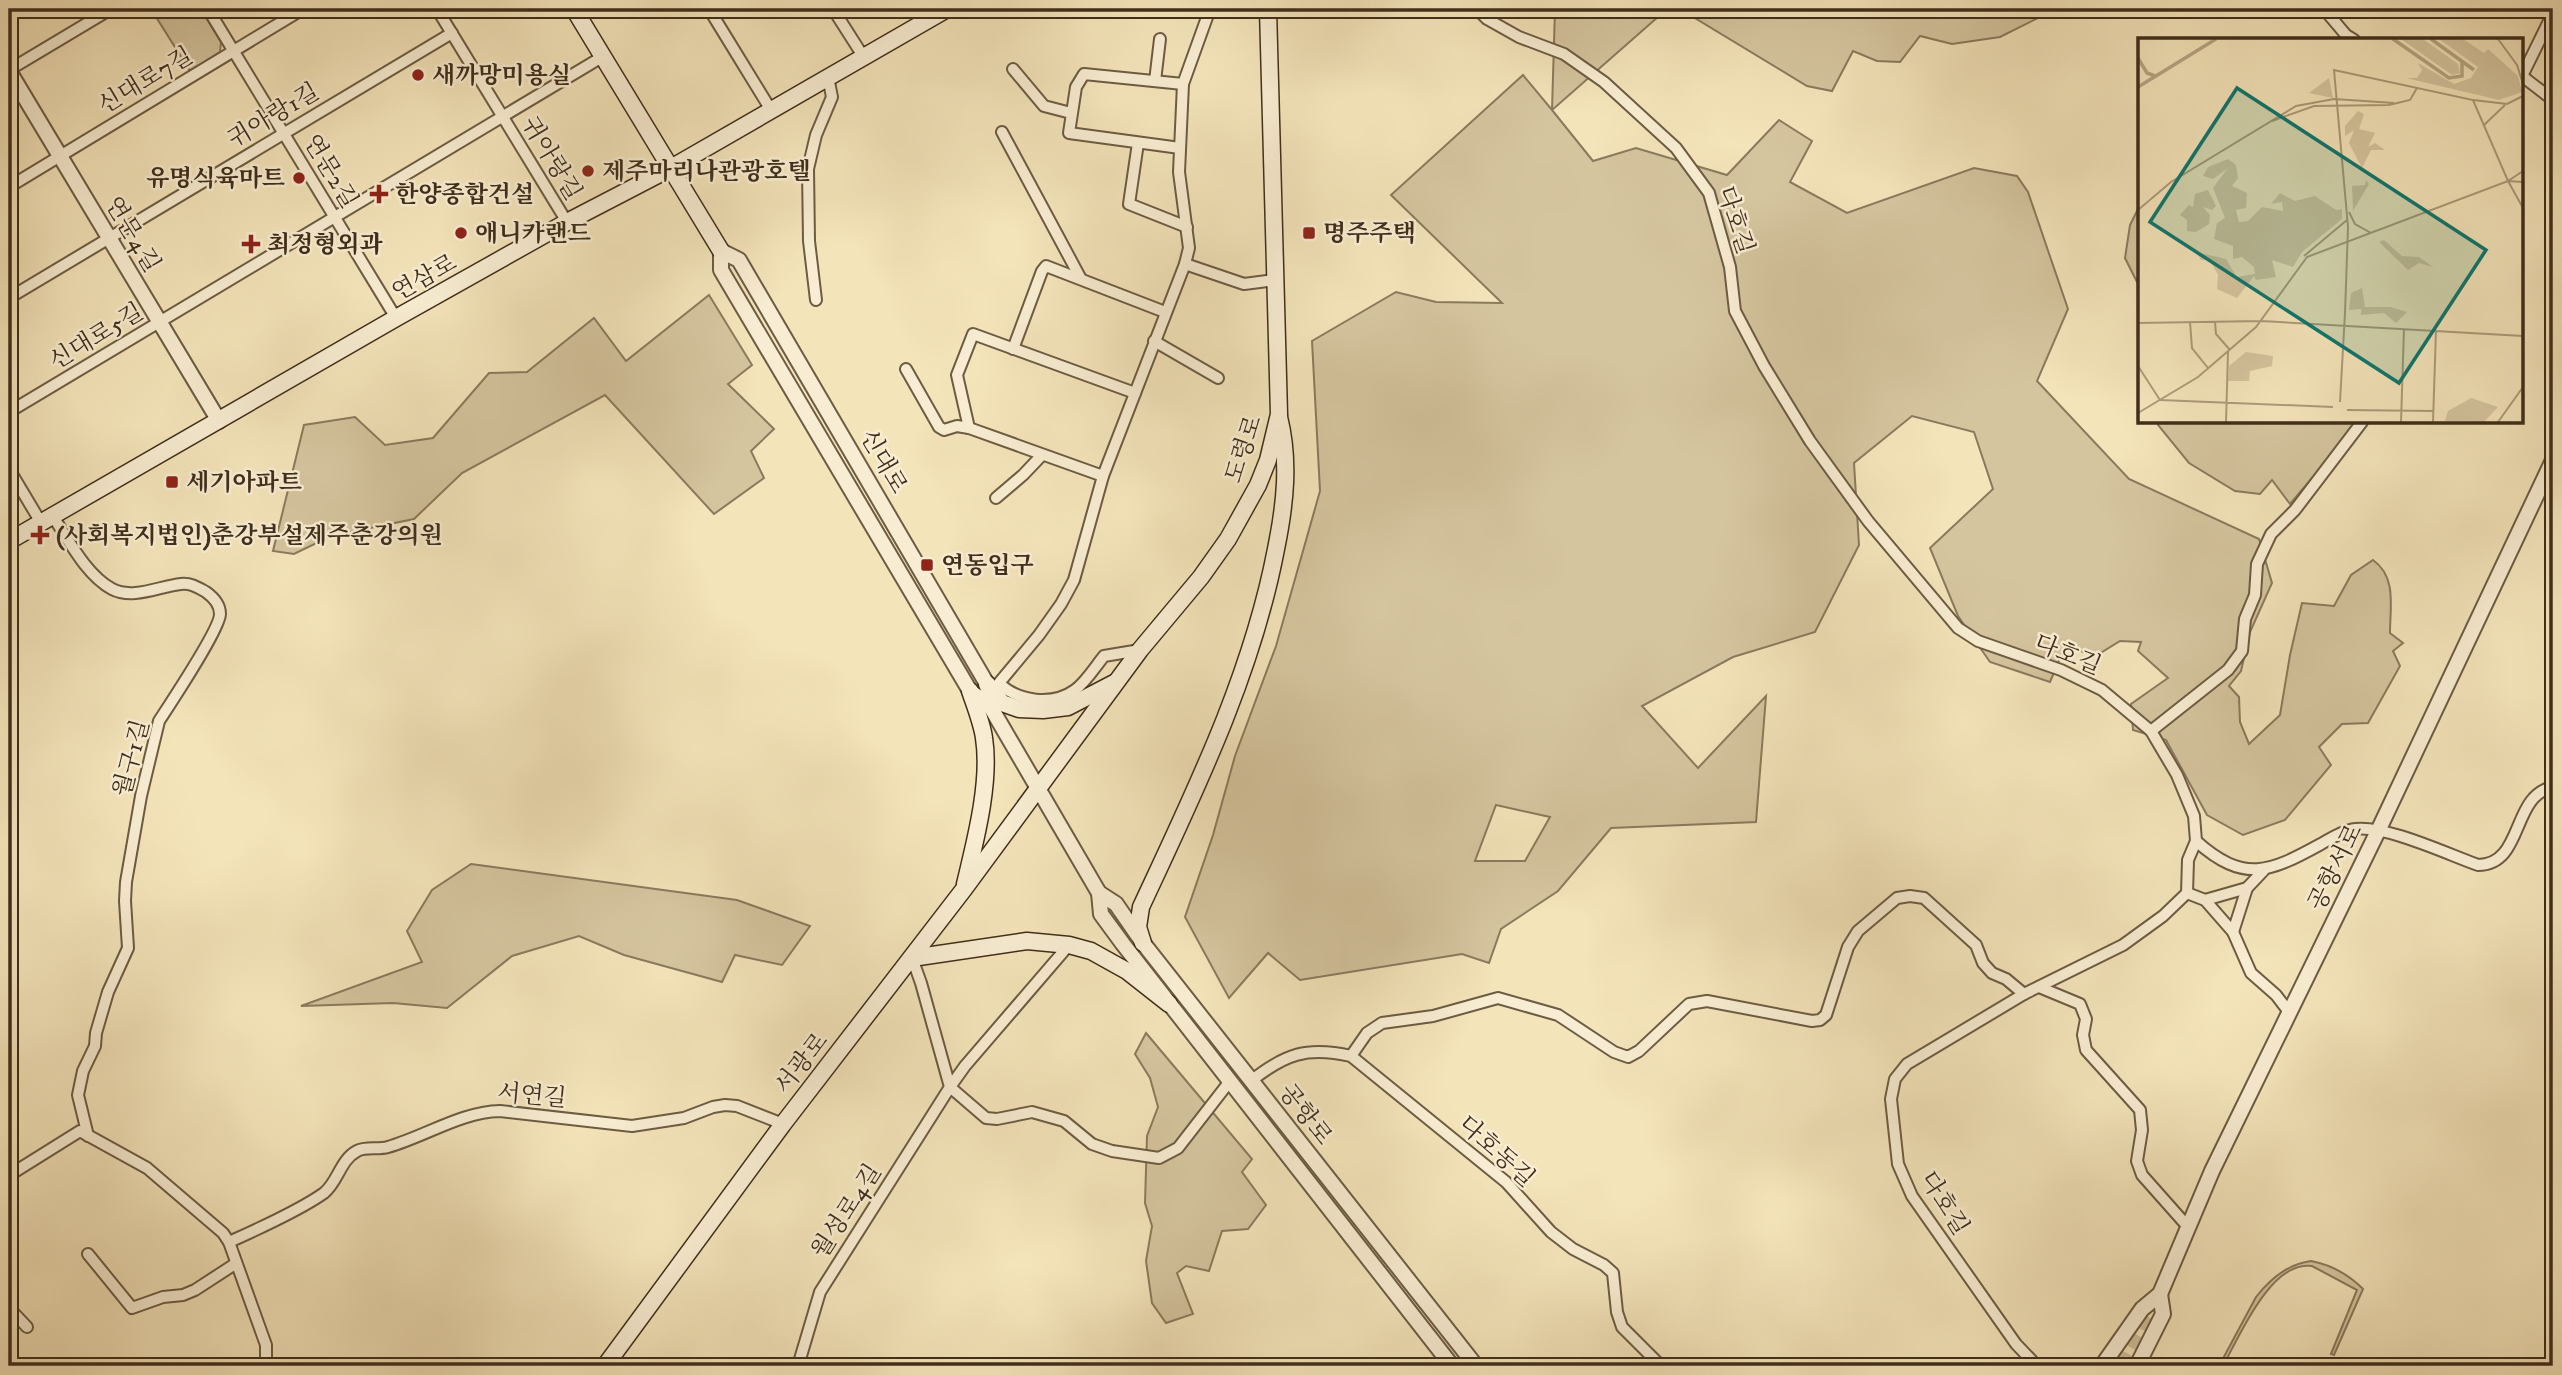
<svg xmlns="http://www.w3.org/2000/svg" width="2562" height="1375" font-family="'IM FELL DW Pica','Noto Serif KR',serif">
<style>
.green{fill:#d5c59f;stroke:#8a7a5d;stroke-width:2;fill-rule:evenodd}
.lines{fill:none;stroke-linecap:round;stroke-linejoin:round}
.tertiary-tunnel{stroke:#d0c09a;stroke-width:14;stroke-dasharray:14 7;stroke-linecap:butt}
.minor-casing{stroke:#6c5c43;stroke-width:14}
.tertiary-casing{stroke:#6c5c43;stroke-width:18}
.secondary-casing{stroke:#3f2e1b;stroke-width:19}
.minor{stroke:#f8edd2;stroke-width:10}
.tertiary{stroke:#f8edd2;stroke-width:14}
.secondary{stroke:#f8edd2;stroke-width:16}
.poi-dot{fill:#8f2418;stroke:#f8edd2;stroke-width:2.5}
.labels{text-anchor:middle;stroke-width:5;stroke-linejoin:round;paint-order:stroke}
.poi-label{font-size:24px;font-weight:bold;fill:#3f2e1b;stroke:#f8edd2;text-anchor:start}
.street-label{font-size:24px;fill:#3f2e1b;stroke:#f8edd2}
.inset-river{fill:none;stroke:#b6a684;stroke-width:3.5}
.inset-road{fill:none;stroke:#ac9b7a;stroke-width:2}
.view{fill:#0f766e;fill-opacity:0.15;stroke:#0f766e;stroke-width:3.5}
.inset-edge{fill:none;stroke:#3f2e1b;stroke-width:3.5}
</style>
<rect width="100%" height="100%" fill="#f4e4ba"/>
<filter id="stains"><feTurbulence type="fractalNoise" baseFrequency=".00286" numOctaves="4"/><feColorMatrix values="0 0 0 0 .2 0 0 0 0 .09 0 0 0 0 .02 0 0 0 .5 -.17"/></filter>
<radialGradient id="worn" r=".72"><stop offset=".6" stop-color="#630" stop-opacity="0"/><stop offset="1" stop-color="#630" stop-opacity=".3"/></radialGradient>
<g class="green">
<path d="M 151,9 L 201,9 L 221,42 L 220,52 L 190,71 Z"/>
<path d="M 1555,9 L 1667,9 L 1552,110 L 1593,161 L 1636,148 L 1727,175 L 1779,120 L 1812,141 L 1790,182 L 1847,213 L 1974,168 L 2017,176 L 2028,192 L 2068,309 L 2037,381 L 2129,479 L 2259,539 L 2272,583 L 2250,632 L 2241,671 L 2229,686 L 2239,697 L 2240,722 L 2249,744 L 2280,715 L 2290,655 L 2302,603 L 2334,606 L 2351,575 L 2373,560 C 2397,577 2390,607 2390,633 L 2403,643 L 2393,651 L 2400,666 L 2368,723 L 2342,724 L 2319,747 L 2331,765 L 2285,820 L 2243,835 L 2207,815 L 2166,740 L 2133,730 L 2131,704 L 2168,678 L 2138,651 L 2141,642 L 2120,641 L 2094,657 L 2066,644 L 2050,682 L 1990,662 L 1958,616 L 1930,548 L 1993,489 L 1974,432 L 1912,416 L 1854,463 L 1859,545 L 1815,632 L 1733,657 L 1642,706 L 1698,768 L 1766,696 L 1756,822 L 1611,828 L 1558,891 L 1501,929 L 1489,963 L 1462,954 L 1300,980 L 1268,953 L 1229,998 L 1185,917 L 1213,835 L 1235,756 L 1276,646 L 1320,491 L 1312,341 L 1396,292 L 1436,302 L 1502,303 L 1391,195 L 1523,75 L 1552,110 ZM 1496,805 L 1550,817 L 1525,861 L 1475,861 Z"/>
<path d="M 1680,9 L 2056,9 L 2000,37 L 1952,44 L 1920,36 L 1900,62 L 1877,61 L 1853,51 L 1832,91 L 1807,86 Z"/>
<path d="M 2140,205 L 2140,288 L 2125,258 L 2130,225 Z"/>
<path d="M 709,295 L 752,365 L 728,384 L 774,429 L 751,451 L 764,478 L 714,514 L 605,395 L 462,473 L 414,519 L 331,536 L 294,554 L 273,551 L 304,425 L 355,417 L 385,445 L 433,438 L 489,373 L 527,372 L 594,318 L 626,361 Z"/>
<path d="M 2158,422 L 2360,422 L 2290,504 L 2272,480 L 2260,494 L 2235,491 L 2189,463 L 2158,425 Z"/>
<path d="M 471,864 L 737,900 L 810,926 L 782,965 L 735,955 L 722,982 L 624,955 L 579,936 L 512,956 L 447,1008 L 393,1003 L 301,1006 L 422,962 L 407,931 L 432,890 Z"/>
<path d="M 1146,1033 L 1252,1159 L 1242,1172 L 1266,1205 L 1248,1229 L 1222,1231 L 1209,1271 L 1186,1266 L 1177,1273 L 1193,1314 L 1166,1323 L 1152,1303 L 1146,1261 L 1152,1226 L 1145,1203 L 1147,1136 L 1158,1107 L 1150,1078 L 1135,1054 Z"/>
<path d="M 2311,1261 C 2332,1265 2348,1274 2363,1289 L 2334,1355 L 2331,1354 L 2357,1290 L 2312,1266 C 2271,1260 2239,1337 2223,1366 L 2219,1366 L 2256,1297 C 2270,1279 2287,1264 2311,1261 Z"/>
</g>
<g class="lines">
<path class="tertiary-tunnel" d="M 2121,1366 L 2160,1295"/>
<g class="minor-casing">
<g id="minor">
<path d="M 208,9 L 396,318"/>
<path d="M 437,9 L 567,222"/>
<path d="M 709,9 L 771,110"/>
<path d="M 833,9 L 863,56"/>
<path d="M 1477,9 L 1487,19 L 1519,37 L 1564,54 L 1604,82 L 1676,148 L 1709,193 L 1730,267 L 1735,311 L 1764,366 L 1810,441 L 1868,521 L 1958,628 L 1978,641 L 2061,670 L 2102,690 L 2151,731 L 2177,775 L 2194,816 L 2196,841 L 2188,860 L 2187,893 L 2163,916 L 2123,945 L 2024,994 L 1907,1064 L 1895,1079 L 1891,1099 L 1898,1164 L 1912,1196 L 2016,1344 L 2037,1366"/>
<path d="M 2324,9 L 2346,35 L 2354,40"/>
<path d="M 1013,69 L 1044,106 L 1071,113"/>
<path d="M 9,70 L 111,9"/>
<path d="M 2522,76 L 2553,13"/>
<path d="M 2522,76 L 2553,100"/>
<path d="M 1155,81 L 1160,39"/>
<path d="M 1002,132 L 1081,279"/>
<path d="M 1138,143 L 1129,204 L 1187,227"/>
<path d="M 1180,148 L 1069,133 L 1076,87 L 1084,74 L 1183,84"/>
<path d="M 9,187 L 303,9"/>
<path d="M 1185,264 L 1244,284 L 1275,280"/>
<path d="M 9,298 L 452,33"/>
<path d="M 816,300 L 809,241 L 808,169 L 816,135 L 832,97 L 828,77"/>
<path d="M 1154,341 L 1218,378"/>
<path d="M 1013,349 L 1042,271 L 1046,266 L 1165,312"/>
<path d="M 906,369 L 939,427 L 944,430 L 957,426 L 969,428 L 1103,476"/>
<path d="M 9,412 L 602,57"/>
<path d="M 969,428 L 957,375 L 973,334 L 1135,393"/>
<path d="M 9,469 L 40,521"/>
<path d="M 996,498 L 1023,475 L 1042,455"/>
<path d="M 52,515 C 68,539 86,575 112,589 C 133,600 160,586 181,584 C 191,583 197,587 206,592 C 213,597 220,605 220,614 C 220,629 170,704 159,721 L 141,796 L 126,882 L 125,901 L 128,948 L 108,992 L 96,1033 L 95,1046 L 83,1071 L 78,1095 L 88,1136"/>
<path d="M 1140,650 L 1104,656 C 1095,667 1086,682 1075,690 C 1053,706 1018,702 999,683 L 1039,635 L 1061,604 L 1074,580 L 1103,476 L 1185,264 L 1189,248 L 1179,172 L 1183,84 L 1210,9"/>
<path d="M 2151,731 L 2228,670 L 2242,651 L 2245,619 L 2255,595 L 2257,564 L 2271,534 L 2295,510 L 2362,422"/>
<path d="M 2196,841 C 2244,884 2270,872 2321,844 C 2331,838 2345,830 2355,829 C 2386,825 2447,854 2478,865 C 2524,865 2511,795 2553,787"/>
<path d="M 2187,893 L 2205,900 L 2233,932 L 2251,973 L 2276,995 L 2289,1012"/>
<path d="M 2205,900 L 2247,888"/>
<path d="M 2233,932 L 2247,888 L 2264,870"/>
<path d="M 1069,945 L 965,1066 L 950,1087 L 986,1118 L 997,1119 L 1032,1112 L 1064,1121 L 1092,1144 L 1112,1151 L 1159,1158 L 1178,1148 L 1230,1081"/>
<path d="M 2039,987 L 2080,1004 L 2086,1019 L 2083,1035 L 2086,1050 L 2140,1110 L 2142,1130 L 2137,1161 L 2142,1175 L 2189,1228"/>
<path d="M 1351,1056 L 1367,1033 L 1382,1023 L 1433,1016 L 1498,998 L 1558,1015 L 1614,1052 L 1628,1057 L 1639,1051 L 1689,1004 L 1707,1001 L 1812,1021 L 1820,1020 L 1826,1015 L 1848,947 L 1858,931 L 1897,898 L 1910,896 L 1924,898 L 1976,945 L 1983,963 L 1992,973 L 2006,979 L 2024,994"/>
<path d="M 1251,1081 C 1285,1054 1307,1046 1351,1056 L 1506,1182 L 1551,1232 L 1573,1249 L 1604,1265 L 1613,1273 L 1617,1312 L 1622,1327 L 1661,1366"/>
<path d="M 9,1172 L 16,1171 L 80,1131 L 147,1168 L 223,1233 L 229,1242 L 266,1345 L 266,1366"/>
<path d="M 229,1242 C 256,1230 300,1210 324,1193 C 338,1182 340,1160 357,1151 C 366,1146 378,1150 388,1147 C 426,1136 461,1112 500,1111 L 632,1126 L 684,1118 L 713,1107 L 725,1105 L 737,1106 L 783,1124"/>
<path d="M 88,1254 L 132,1308 L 163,1297 L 183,1295 L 195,1290 L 235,1264"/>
<path d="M 9,1308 L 27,1327"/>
<path d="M 798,1366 L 820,1292 L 950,1087 L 921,983 L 912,958"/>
</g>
</g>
<g class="tertiary-casing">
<g id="tertiary">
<path d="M 9,71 L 219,421"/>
<path d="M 990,706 L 970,691 L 721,270 L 721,251 L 739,260 L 987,684 L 990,706 L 1099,893 L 1116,904 L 1143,943 L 1476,1366"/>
<path d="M 1099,893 L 1101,914 L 1123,944 L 1452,1366"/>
<path d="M 2102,1366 L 2142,1309 L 2160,1294 L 2212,1171 L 2379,829 L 2553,460"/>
<path d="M 2137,1366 L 2163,1314 L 2160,1294"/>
</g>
</g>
<g class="secondary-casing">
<g id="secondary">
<path d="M 574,9 L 721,251"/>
<path d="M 9,541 L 396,318 L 567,222 L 671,168 L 947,9"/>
<path d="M 987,684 L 1002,703 L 1019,709 L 1043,710 L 1068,707 L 1114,683"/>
<path d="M 965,884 C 975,842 991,782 984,738 C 982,723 975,706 970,691"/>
<path d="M 1143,943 L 1138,927 L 1141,907 C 1195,791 1252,675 1276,549 C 1285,505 1290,461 1279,417"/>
<path d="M 912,958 L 1027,941 L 1069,945 L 1091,951 L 1127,971 L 1169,1004"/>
<path d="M 605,1366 L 783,1124 L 964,889 L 1140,650 L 1201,577 L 1228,539 L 1258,485 L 1268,460 L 1279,414 L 1268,9"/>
</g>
</g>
<use href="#minor" class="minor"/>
<use href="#tertiary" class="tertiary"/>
<use href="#secondary" class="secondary"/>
</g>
<g class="poi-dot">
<circle cx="418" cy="75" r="7"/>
<circle cx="588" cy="171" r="7"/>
<circle cx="299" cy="178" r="7"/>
<path d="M375.5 183.5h7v7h7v7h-7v7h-7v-7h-7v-7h7z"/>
<circle cx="461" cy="233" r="7"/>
<rect x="1302" y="226" width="14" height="14" rx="3.5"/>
<path d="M247.5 233.5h7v7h7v7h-7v7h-7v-7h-7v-7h7z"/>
<rect x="165" y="475" width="14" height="14" rx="3.5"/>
<path d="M36.5 524.5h7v7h7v7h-7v7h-7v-7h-7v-7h7z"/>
<rect x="920" y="558" width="14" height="14" rx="3.5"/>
</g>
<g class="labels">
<g class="poi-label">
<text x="432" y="83">새까망미용실</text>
<text x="602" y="179">제주마리나관광호텔</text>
<text x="285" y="186" text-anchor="end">유명식육마트</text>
<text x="395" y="202">한양종합건설</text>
<text x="475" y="241">애니카랜드</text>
<text x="1323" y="241">명주주택</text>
<text x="267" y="252">최정형외과</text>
<text x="186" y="490">세기아파트</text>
<text x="56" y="543">(사회복지법인)춘강부설제주춘강의원</text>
<text x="941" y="573">연동입구</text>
</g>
<g class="street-label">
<text transform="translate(145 80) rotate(-31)" y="8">신대로7길</text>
<text transform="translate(273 115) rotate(-31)" y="8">귀아랑1길</text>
<text transform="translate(552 158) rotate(59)" y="8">귀아랑길</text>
<text transform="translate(331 171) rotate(59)" y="8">연문2길</text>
<text transform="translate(1736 220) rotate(72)" y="8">다호길</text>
<text transform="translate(133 234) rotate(59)" y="8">연문4길</text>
<text transform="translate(424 277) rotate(-29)" y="8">연삼로</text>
<text transform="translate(96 336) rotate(-31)" y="8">신대로5길</text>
<text transform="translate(1243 449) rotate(-72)" y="8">도령로</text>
<text transform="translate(884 461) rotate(60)" y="8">신대로</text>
<text transform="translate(2068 654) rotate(22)" y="8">다호길</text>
<text transform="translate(131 758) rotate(-75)" y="8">월구1길</text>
<text transform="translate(2335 867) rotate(-64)" y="8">공항서로</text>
<text transform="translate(801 1063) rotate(-52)" y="8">서광로</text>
<text transform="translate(532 1095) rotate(5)" y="8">서연길</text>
<text transform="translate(1306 1114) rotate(52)" y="8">공항로</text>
<text transform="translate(1497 1151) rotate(42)" y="8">다호동길</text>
<text transform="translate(1945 1203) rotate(58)" y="8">다호길</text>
<text transform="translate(846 1211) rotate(-57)" y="8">월성로4길</text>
</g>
</g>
<g transform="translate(2138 38)">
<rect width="385" height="385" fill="#f4e4ba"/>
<path d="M 263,1 L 285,1 L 320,26 L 322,35 L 314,37 ZM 301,1 L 325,1 L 346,15 L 350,11 L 380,38 L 384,54 L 361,62 L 268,40 L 279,40 L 284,32 L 280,25 L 316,46 L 333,40 L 340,29 ZM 191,40 L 195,60 L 171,55 ZM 220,73 L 226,76 L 221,91 L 237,95 L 230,109 L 237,105 L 247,112 L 233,112 L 224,130 L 211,105 L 216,92 L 207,98 L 207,88 ZM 90,121 L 98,127 L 100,140 L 94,148 L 109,155 L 108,170 L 98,172 L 101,184 L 110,183 L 124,169 L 145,173 L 144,164 L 133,166 L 142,155 L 157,163 L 177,158 L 198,172 L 204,171 L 204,181 L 164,214 L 155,229 L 134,222 L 138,239 L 118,242 L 116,238 L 99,260 L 79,251 L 80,237 L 72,222 L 63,222 L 58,214 L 88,221 L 99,239 L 117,236 L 116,229 L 104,219 L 95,221 L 95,208 L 76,201 L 79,185 L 87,180 L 75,150 L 89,131 L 75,141 L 65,138 L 70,129 ZM 228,142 L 231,146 L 215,173 L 214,148 L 227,147 ZM 70,152 L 78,168 L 74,172 L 65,169 L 72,177 L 71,186 L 58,194 L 49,193 L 49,182 L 42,177 L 51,167 L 55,169 L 57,156 ZM 246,202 L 264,218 L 281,219 L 295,229 L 281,225 L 270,232 L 241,204 ZM 224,250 L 227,269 L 253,269 L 269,274 L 258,285 L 246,275 L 223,277 L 223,271 L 211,272 L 213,255 ZM 108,314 L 135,318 L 134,328 L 112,333 L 111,343 L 90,343 L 91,328 ZM 333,360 L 360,369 L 346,384 L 307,383 L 310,373 Z" fill="#d5c59f"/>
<path class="inset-river" d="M 255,1 L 311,40 L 324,38 L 324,23M 293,1 L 336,32M 0,20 L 9,35 L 17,38M 0,49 L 78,1"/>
<path class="inset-road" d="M 360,1 L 379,27 L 385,46M 335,62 L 369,66 L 385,58M 134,83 L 176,68 L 251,67 L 272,62 L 279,50M 346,87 L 367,67M 370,143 L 385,170M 0,172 L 33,144 L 158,68 L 196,61 L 256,65M 211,174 L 217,186 L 233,195M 210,189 L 196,32 L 335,62 L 370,143 L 385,133M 166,218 L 209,182M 207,275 L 210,189M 52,284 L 54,310 L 70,330M 77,284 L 78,296 L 92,312M 0,285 L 124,283 L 385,298M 0,328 L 22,362M 22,362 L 195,369M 202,364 L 207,275M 209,372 L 296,373M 0,375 L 60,339 L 118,289 L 169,219 L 370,143 L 385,144M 88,384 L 90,314M 263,384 L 266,291M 295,384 L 298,292M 360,384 L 385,349"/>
<path class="view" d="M 99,50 L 348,212 L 261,345 L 12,184 Z"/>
<rect width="385" height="385" class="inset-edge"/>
</g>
<rect width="2562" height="1375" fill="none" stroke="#f4e4ba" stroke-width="35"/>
<rect x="10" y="10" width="2541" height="1354" fill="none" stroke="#3f2e1b" stroke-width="3.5"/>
<rect x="18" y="18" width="2527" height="1340" fill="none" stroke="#3f2e1b" stroke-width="2"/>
<rect width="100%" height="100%" filter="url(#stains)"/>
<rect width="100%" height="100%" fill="url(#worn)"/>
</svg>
